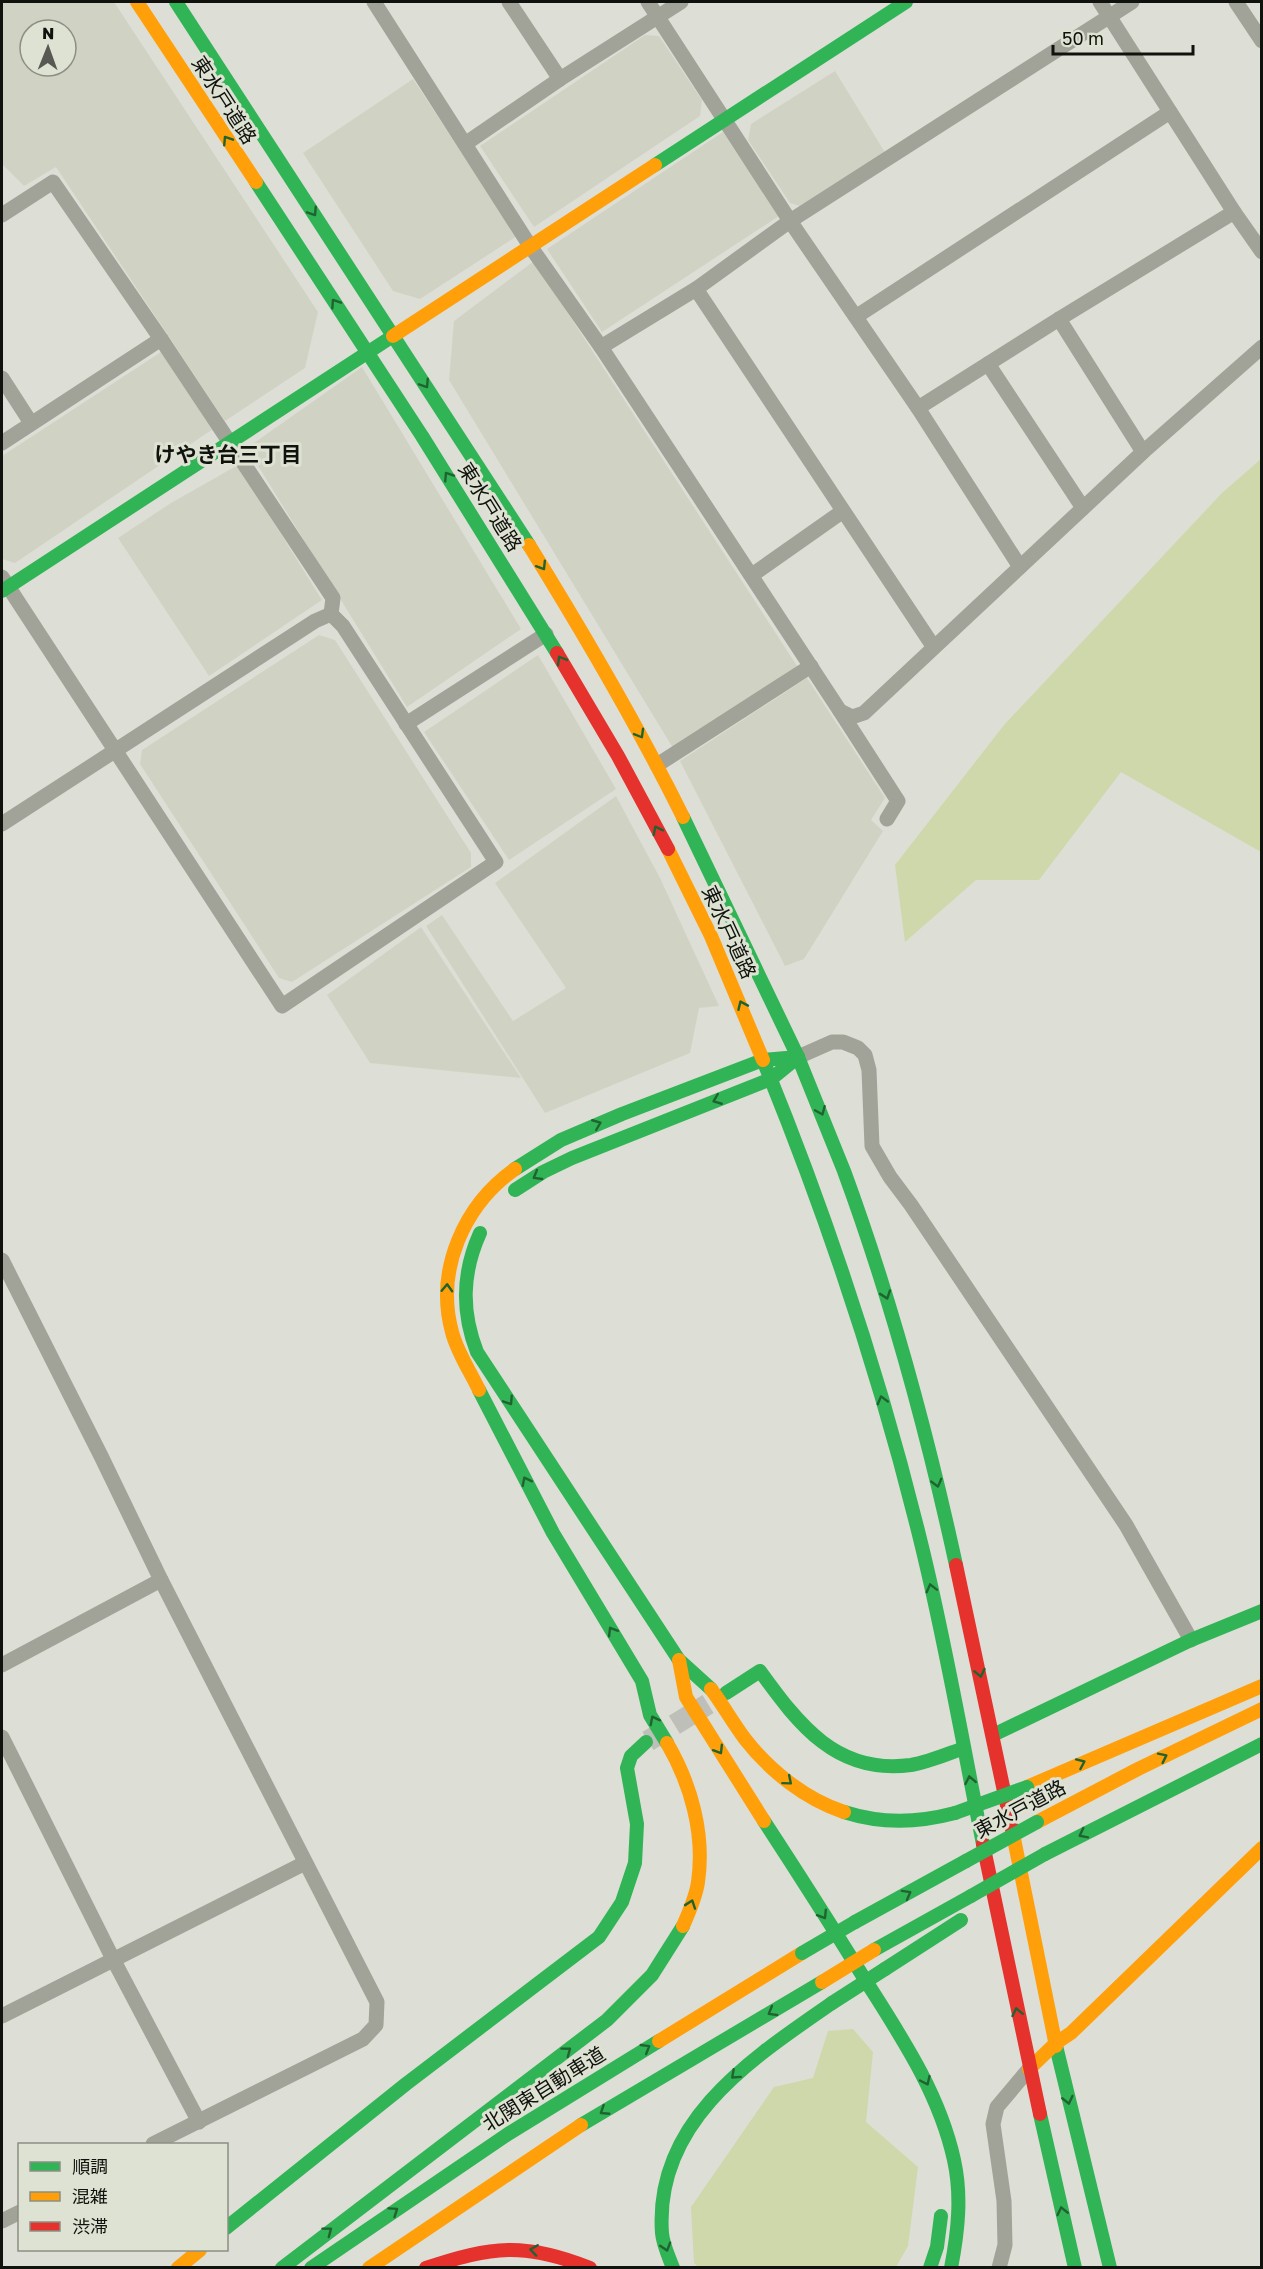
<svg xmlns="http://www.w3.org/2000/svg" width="1263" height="2269" font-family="'Golos Text','Noto Sans JP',sans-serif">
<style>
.built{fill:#d0d3c4;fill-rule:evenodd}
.green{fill:#cfd8ab}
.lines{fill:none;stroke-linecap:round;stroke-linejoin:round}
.secondary-tunnel{stroke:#bebfb8;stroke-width:21;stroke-dasharray:21 10;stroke-linecap:butt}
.street{stroke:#a1a399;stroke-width:15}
.fast{stroke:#30b455;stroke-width:14}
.slow{stroke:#ff9f0a;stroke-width:14}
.jam{stroke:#e5322d;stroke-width:14}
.fast-bridge{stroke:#30b455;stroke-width:14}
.slow-bridge{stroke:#ff9f0a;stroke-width:14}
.oneway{stroke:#206331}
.labels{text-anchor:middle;stroke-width:6;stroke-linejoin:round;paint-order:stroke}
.street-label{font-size:20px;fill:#10120d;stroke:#dee2d3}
.neighbourhood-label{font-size:21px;font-weight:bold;fill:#10120d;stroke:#dee2d3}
</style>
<rect width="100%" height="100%" fill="#ddded6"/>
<g class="built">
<path d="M 2,2 L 114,2 L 318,312 L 305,368 L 225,421 L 56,167 L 24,186 L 2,164 ZM 30,30 L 66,30 L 66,66 L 30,66 Z"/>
<path d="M 645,35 L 659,36 L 702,100 L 700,116 L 534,227 L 480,146 Z"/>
<path d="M 835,71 L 886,154 L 807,206 L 800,206 L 790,203 L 748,140 L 751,124 Z"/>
<path d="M 413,79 L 517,236 L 420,299 L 393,291 L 303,153 Z"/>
<path d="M 723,132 L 779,216 L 602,332 L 547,249 Z"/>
<path d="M 534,261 L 799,669 L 673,748 L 449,380 L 454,321 Z"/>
<path d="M 161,352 L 213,429 L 15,563 L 2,559 L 2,456 Z"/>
<path d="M 362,367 L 521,629 L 407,707 L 247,448 Z"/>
<path d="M 238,465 L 322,600 L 209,676 L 118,538 L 171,503 Z"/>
<path d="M 319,635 L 335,640 L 471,853 L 471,867 L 292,982 L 279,978 L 140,764 L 142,750 Z"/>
<path d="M 538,655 L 616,789 L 509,860 L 424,732 Z"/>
<path d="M 807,678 L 885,798 L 871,820 L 883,831 L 804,959 L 785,966 L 680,761 Z"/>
<path d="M 616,796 L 660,878 L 719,1006 L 699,1008 L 690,1053 L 545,1113 L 426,926 L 442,915 L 513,1021 L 566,988 L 495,883 Z"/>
<path d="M 421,927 L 521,1078 L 370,1063 L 327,995 Z"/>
</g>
<g class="green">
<path d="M 1261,459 L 1261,852 L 1121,772 L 1039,880 L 976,880 L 905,942 L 895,865 L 1004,725 L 1222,493 Z"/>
<path d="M 853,2029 L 873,2052 L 866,2122 L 918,2167 L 908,2246 L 896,2267 L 698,2267 L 694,2263 L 691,2207 L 774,2087 L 813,2078 L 828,2031 Z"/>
</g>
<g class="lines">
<path class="secondary-tunnel" d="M 648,1741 L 708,1704"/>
<g class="street">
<path d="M 374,2 L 530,246 L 601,347 L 840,711 L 852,717 L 864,713 L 1143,452 L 1262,347"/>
<path d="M 509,2 L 560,79"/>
<path d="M 648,2 L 790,221 L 918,408 L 1020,567"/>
<path d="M 1100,2 L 1234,212 L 1262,252"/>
<path d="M 1236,2 L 1262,41"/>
<path d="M 465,144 L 560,79 L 681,2"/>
<path d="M 2,215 L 53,182 L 161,339 L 333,598 L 331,614"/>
<path d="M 696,289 L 933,646"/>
<path d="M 857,316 L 1170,112"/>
<path d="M 1059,319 L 1143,452"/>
<path d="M 601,347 L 696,289 L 790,221 L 1132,2"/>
<path d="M 988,364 L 1083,508"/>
<path d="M 2,378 L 31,423"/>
<path d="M 918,408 L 1059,319 L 1234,212"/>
<path d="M 2,443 L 161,339"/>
<path d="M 752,575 L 843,511"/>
<path d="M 2,577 L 282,1006 L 496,862 L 343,626 L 331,614 L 315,621 L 2,824"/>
<path d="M 840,711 L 898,801 L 887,819"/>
<path d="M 406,724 L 546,634"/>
<path d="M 657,765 L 811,666"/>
<path d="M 798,1057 L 832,1042 L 843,1042 L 858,1048 L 865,1055 L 869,1070 L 872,1146 L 890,1177 L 911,1205 L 1126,1525 L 1191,1640"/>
<path d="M 2,1260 L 101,1456 L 161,1580 L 377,2002 L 376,2025 L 363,2039 L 153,2144"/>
<path d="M 2,1665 L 161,1580"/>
<path d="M 2,1737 L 113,1959 L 199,2122"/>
<path d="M 2,2016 L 305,1863"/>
<path d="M 2,2221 L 20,2212"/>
<path d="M 999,2268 L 1005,2245 L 1004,2201 L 993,2124 L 997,2107 L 1029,2069"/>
</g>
<g class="fast">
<path d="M 176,2 L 529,545"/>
<path d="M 655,165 L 906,2"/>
<path d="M 256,182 L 422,436 L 557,653"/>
<path d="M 2,591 L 393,336"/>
<path d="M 683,817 L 798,1057"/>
<path d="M 798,1057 C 813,1095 829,1133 844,1171 C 891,1299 927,1432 956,1565"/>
<path d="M 765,1065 C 829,1222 882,1382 922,1547 C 946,1645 963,1745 983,1844"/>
<path d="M 515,1169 L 561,1140 L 622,1114 L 763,1060 L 798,1057"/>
<path d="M 515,1190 L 543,1172 L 572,1158 L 771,1079 L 798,1057"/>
<path d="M 480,1233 C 462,1273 461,1311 477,1352 L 679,1660 L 711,1689"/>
<path d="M 479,1390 L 553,1533 L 642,1681 L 650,1715 L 667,1743"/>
<path d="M 726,1693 L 760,1671 C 799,1725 837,1775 911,1765 C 929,1762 947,1754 964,1748"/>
<path d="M 993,1735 L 1191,1640 L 1262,1611"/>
<path d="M 844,1812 C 882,1824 917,1823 955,1813"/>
<path d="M 764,1821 C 798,1873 831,1925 864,1978 C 900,2035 939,2092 954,2160 C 962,2196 958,2232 951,2268"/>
<path d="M 1045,1854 L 1262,1744"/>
<path d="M 855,1922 L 966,1861"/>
<path d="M 874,1950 L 971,1896"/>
<path d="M 885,1969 L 961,1920"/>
<path d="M 1056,2046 L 1110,2268"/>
<path d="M 1040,2114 L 1075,2268"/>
<path d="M 581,2125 L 822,1982"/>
<path d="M 226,2228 L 406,2084 L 599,1937 L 622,1902 L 635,1863 L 637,1824 L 627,1768 L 631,1756 L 646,1742"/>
<path d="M 282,2268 L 607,2020 L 652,1975 L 683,1926"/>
<path d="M 311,2268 L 508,2134 L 659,2041"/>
<path d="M 673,2268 C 669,2257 663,2245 662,2233 C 654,2122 751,2059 832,2003"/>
<path d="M 930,2268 L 937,2247 L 941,2216"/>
</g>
<g class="slow">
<path d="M 137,2 L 256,182"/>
<path d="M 393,336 L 655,165"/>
<path d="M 529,545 C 584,634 637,724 683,817"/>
<path d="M 668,849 L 711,936 L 763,1060"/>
<path d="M 479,1390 C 470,1371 457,1352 452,1332 C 435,1270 464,1205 515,1169"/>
<path d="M 679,1660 L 686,1697 L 764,1821"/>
<path d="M 711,1689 C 723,1705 733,1723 745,1739 C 770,1771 805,1799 844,1812"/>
<path d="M 667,1743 C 691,1784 705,1834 698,1882 C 696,1897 689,1912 683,1926"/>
<path d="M 1027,1787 L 1262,1686"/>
<path d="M 1037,1822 L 1138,1769 L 1262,1709"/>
<path d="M 1012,1829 L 1056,2046"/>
<path d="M 659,2041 L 802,1953"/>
<path d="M 1029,2069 L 1056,2043 L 1071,2033 L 1262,1848"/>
<path d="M 178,2268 L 200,2250"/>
<path d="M 369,2268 L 581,2125"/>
</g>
<g class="jam">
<path d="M 557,653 L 618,756 L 668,849"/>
<path d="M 956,1565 L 1012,1829"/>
<path d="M 983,1844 L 1040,2114"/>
<path d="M 426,2268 C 492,2246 525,2242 590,2268"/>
</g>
<g class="fast-bridge">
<path d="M 955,1813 L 1027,1787"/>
<path d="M 966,1861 L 1037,1822"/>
<path d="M 971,1896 L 1045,1854"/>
<path d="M 802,1953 L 855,1922"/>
<path d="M 832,2003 L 885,1969"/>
</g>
<path class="slow-bridge" d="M 822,1982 L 874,1950"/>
</g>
<defs><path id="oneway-chevron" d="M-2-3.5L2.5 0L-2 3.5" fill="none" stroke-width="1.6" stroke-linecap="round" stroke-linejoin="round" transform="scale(1.5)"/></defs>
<g class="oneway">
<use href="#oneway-chevron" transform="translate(227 140) rotate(-123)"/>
<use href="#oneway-chevron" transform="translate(313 212) rotate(57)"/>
<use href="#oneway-chevron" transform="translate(335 303) rotate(-124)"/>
<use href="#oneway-chevron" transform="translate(425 384) rotate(57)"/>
<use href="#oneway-chevron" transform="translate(448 476) rotate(-123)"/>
<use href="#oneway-chevron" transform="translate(542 566) rotate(58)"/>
<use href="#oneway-chevron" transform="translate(561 660) rotate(-120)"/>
<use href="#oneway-chevron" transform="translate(640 734) rotate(60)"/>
<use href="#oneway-chevron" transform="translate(657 830) rotate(-117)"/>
<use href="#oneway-chevron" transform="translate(742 1005) rotate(-114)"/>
<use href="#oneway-chevron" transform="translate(717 1100) rotate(158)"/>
<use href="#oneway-chevron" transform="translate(821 1111) rotate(67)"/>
<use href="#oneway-chevron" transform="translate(597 1124) rotate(-22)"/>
<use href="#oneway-chevron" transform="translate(537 1176) rotate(150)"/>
<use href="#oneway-chevron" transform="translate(447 1288) rotate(-88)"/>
<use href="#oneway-chevron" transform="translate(886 1295) rotate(71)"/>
<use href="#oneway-chevron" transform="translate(882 1400) rotate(-105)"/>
<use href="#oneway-chevron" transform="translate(509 1401) rotate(57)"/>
<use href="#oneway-chevron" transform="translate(526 1481) rotate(-117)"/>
<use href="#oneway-chevron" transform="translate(937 1483) rotate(75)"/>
<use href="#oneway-chevron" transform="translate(931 1588) rotate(-104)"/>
<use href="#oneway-chevron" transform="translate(612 1631) rotate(-121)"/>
<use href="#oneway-chevron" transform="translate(980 1673) rotate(78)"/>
<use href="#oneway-chevron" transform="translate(654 1720) rotate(-117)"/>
<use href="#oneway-chevron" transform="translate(719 1750) rotate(58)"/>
<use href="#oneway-chevron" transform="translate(1163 1757) rotate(-26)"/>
<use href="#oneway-chevron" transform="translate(1081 1763) rotate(-24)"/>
<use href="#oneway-chevron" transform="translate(970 1780) rotate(-101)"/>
<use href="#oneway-chevron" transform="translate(788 1781) rotate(40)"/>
<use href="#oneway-chevron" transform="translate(1083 1834) rotate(153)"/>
<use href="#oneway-chevron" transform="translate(907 1894) rotate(-29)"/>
<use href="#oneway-chevron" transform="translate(691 1904) rotate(-71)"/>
<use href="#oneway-chevron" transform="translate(823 1915) rotate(58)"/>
<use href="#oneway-chevron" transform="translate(772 2012) rotate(150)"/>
<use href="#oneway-chevron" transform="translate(1017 2012) rotate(-102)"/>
<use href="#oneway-chevron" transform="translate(646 2048) rotate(-31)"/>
<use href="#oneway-chevron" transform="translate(567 2051) rotate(-37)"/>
<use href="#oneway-chevron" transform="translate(735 2075) rotate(138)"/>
<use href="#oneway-chevron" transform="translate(926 2081) rotate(65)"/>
<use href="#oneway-chevron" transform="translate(1068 2100) rotate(77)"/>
<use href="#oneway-chevron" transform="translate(604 2111) rotate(147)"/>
<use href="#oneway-chevron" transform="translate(394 2211) rotate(-34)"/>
<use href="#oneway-chevron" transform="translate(1062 2211) rotate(-103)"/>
<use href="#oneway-chevron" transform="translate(328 2231) rotate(-37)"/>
<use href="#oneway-chevron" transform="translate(666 2247) rotate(73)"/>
<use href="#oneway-chevron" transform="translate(534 2250) rotate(-172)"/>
</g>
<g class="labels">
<g class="street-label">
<text transform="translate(224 100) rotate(57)" y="7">東水戸道路</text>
<text transform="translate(490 507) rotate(58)" y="7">東水戸道路</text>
<text transform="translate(729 932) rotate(65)" y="7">東水戸道路</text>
<text transform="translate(1020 1809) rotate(-28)" y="7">東水戸道路</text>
<text transform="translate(544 2089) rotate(-32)" y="7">北関東自動車道</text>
</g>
<g class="neighbourhood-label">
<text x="228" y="462">けやき台三丁目</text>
</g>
</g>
<rect width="1263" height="2269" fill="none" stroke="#10120d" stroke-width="6"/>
<rect x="18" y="2143" width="210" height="108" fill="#dee2d3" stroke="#8c8f84" stroke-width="1.5"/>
<rect x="30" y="2162" width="30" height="9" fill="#30b455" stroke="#8c8f84" stroke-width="1.5"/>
<text x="72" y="2173" font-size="18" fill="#10120d">順調</text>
<rect x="30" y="2192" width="30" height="9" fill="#ff9f0a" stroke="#8c8f84" stroke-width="1.5"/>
<text x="72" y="2203" font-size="18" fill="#10120d">混雑</text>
<rect x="30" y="2222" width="30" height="9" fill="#e5322d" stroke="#8c8f84" stroke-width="1.5"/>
<text x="72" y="2233" font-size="18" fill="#10120d">渋滞</text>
<g transform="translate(48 48) rotate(1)"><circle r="28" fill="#dee2d3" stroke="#8c8f84" stroke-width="1.5"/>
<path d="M0-4.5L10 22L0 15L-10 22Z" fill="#585953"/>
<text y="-9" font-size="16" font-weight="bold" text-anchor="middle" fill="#10120d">N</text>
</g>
<path d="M1053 45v9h140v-9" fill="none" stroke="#10120d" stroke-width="3"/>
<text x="1062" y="45" font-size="18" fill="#10120d" stroke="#dee2d3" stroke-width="4.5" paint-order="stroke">50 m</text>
</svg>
